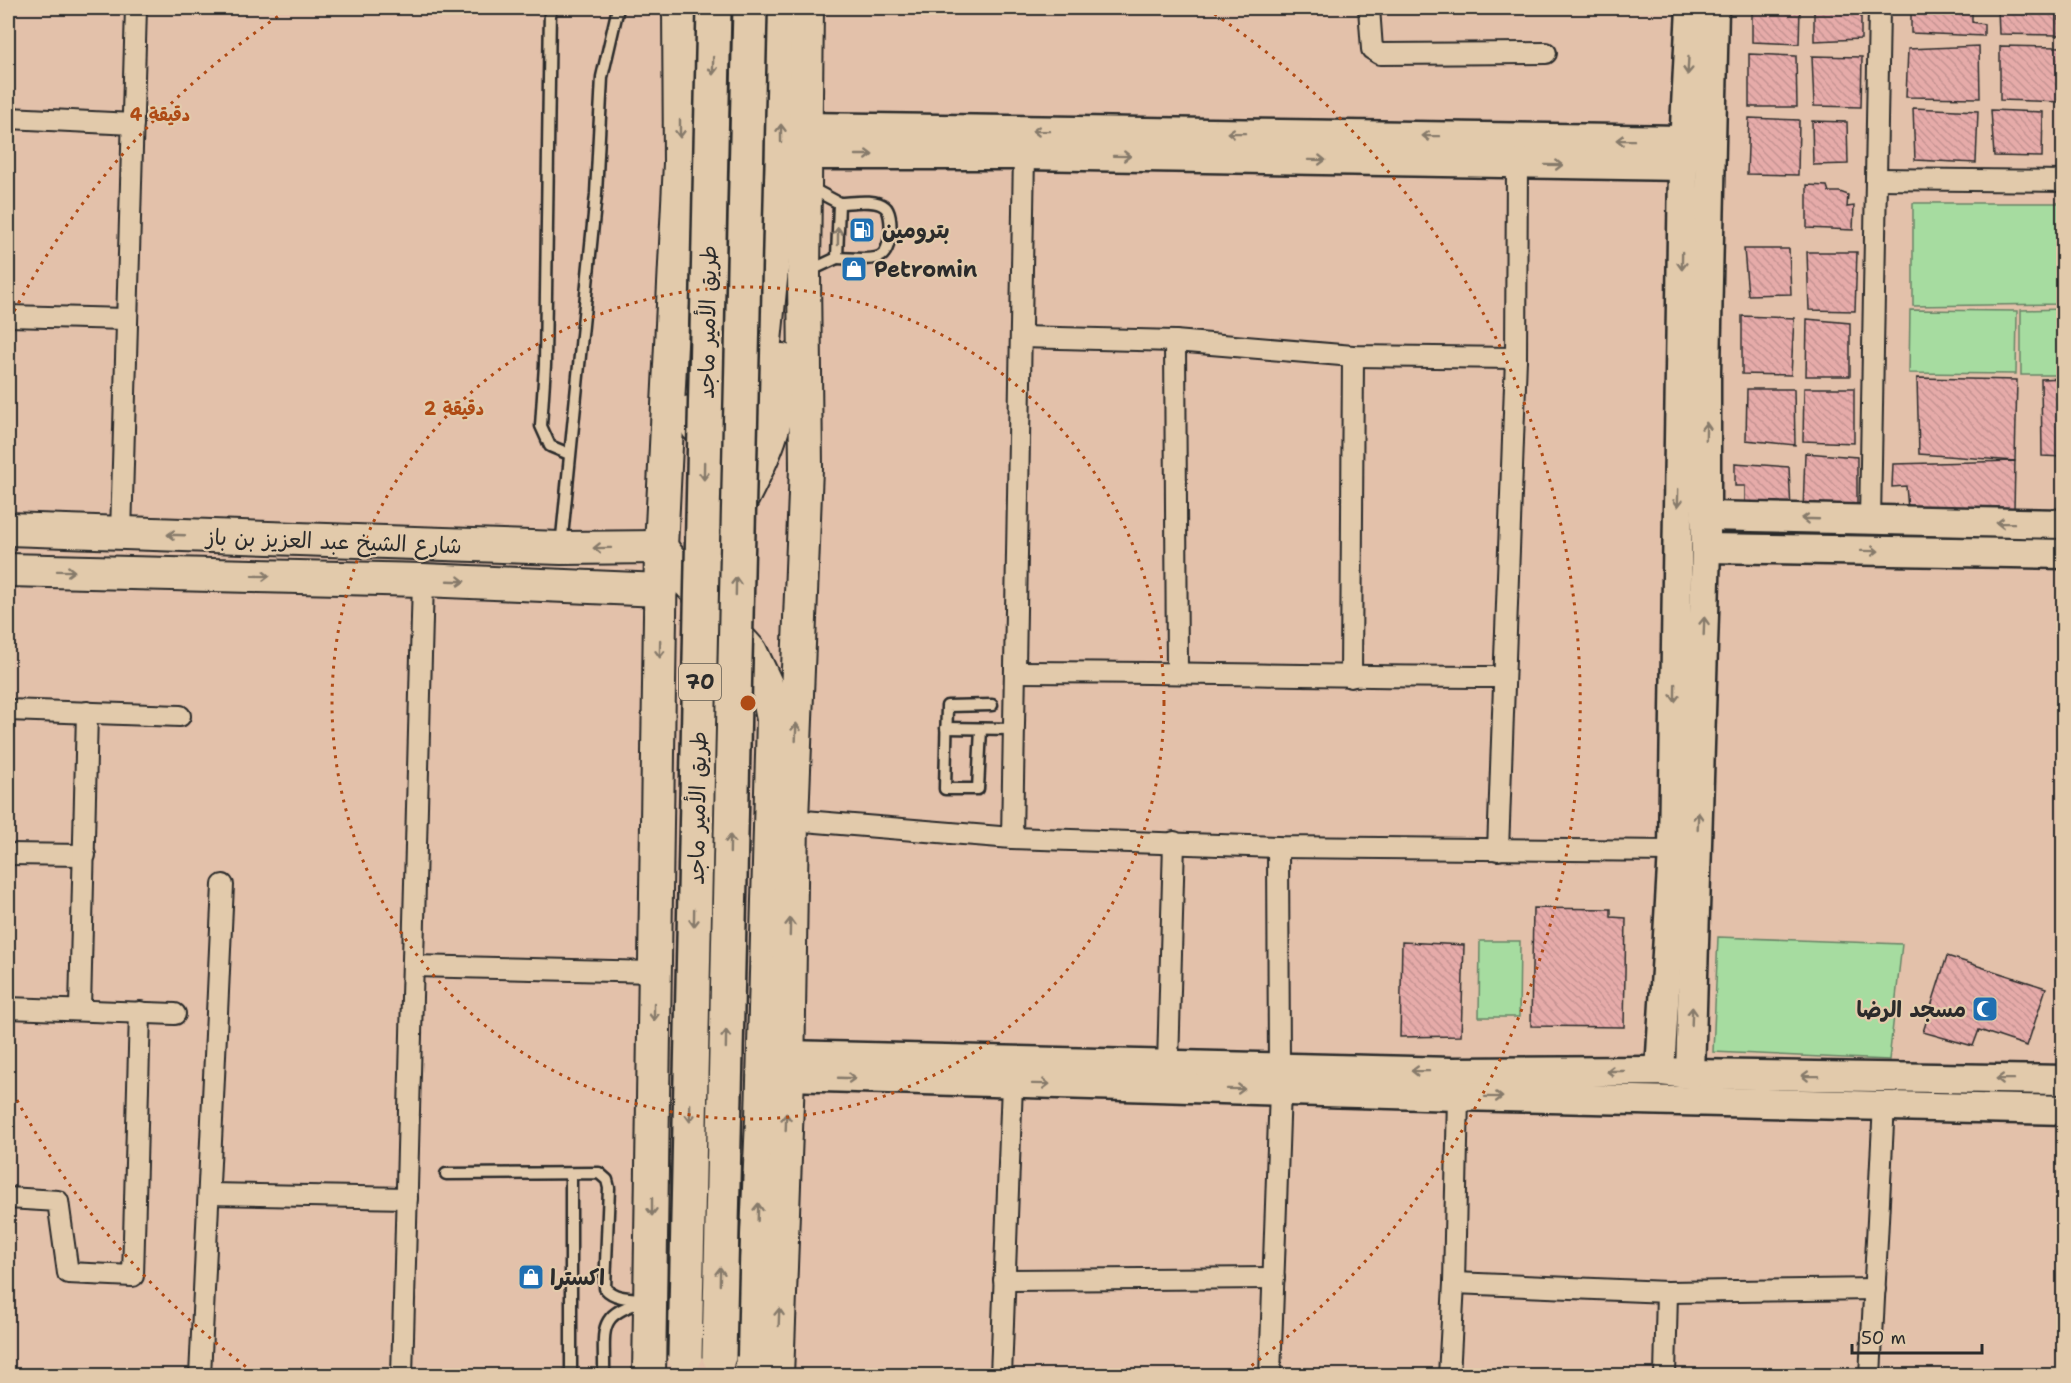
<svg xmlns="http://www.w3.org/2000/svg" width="2071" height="1383" font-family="'Shantell Sans','Playpen Sans Arabic',sans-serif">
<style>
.park{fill:#a6dca0;stroke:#688466;stroke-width:1.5}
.building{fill:url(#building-back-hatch);stroke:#2b2b2b;stroke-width:1.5}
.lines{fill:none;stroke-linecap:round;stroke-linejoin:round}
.lane-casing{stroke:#2b2b2b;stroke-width:15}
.street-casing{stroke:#2b2b2b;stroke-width:24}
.secondary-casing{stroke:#2b2b2b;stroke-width:33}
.primary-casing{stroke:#2b2b2b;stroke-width:36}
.lane{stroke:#e2caab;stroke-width:10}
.street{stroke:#e2caab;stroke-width:20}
.secondary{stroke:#e2caab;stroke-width:28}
.primary{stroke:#e2caab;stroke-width:32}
.highway-bridge-casing{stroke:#2b2b2b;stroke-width:38;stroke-linecap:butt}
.highway-bridge{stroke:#e2caab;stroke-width:33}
.oneway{stroke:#867a6b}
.ring{fill:none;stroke:#af4b15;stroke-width:3;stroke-dasharray:3 6}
.labels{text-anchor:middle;stroke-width:4.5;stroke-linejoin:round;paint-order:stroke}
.shield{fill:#e2caab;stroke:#625b51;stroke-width:1.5}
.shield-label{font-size:21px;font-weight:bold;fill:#2b2b2b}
.poi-label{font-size:22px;font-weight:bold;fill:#2b2b2b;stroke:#e2caab;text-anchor:start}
.street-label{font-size:22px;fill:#2b2b2b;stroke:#e2caab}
.centre{fill:#af4b15;stroke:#e2caab;stroke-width:3}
.ring-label{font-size:18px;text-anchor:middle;font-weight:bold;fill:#af4b15;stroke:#e2caab;stroke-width:4.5;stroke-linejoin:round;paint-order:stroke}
</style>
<defs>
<pattern id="building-back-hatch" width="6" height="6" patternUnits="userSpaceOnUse" patternTransform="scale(1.5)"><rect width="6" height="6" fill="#e6aba9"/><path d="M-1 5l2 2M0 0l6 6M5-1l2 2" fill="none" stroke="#c59392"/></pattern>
</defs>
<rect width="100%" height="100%" fill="#e3c1aa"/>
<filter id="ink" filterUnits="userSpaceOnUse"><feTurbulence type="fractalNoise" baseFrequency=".0167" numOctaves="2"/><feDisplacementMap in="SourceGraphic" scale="12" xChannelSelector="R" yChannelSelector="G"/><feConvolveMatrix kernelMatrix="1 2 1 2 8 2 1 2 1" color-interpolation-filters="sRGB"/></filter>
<g filter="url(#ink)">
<g class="park">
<path d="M 1913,203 L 2063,203 L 2063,304 L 1913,306 Z"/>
<path d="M 2063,309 L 2063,375 L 2021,375 L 2021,310 Z"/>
<path d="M 1910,310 L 2017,311 L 2016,374 L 1909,373 Z"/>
<path d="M 1718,937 L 1902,944 L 1889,1060 L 1713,1052 Z"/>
<path d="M 1480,941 L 1520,941 L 1519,1017 L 1479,1017 Z"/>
</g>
<g class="building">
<path d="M 1752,8 L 1800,8 L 1799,44 L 1752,42 Z"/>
<path d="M 1814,8 L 1861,8 L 1861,39 L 1814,41 Z"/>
<path d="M 1911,8 L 1972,8 L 1972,22 L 1984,24 L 1984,36 L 1911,33 Z"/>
<path d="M 1998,8 L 2059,8 L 2059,35 L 1999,34 Z"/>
<path d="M 1979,46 L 1980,98 L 1906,97 L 1908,49 Z"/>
<path d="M 2000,46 L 2064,47 L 2063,102 L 2000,100 Z"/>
<path d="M 1749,54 L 1796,56 L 1797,107 L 1749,107 Z"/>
<path d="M 1812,56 L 1862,57 L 1861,107 L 1814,106 Z"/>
<path d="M 1913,108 L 1978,111 L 1976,163 L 1915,160 Z"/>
<path d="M 1991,110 L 2043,112 L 2042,157 L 1994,156 Z"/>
<path d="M 1749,118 L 1799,120 L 1798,175 L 1747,174 Z"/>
<path d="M 1812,121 L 1847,122 L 1848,164 L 1813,165 Z"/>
<path d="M 1807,185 L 1827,186 L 1829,192 L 1840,192 L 1848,195 L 1847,207 L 1854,206 L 1853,230 L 1807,228 Z"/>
<path d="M 1744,249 L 1789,249 L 1791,294 L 1748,295 Z"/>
<path d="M 1807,252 L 1857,252 L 1855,311 L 1809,310 Z"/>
<path d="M 1742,316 L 1794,318 L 1791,375 L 1742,374 Z"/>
<path d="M 1807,319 L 1850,323 L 1850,376 L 1806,376 Z"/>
<path d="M 1917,378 L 2017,380 L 2015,461 L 1919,454 Z"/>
<path d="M 2064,378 L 2064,457 L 2042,456 L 2041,379 Z"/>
<path d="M 1804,388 L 1854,388 L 1854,443 L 1803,441 Z"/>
<path d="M 1747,389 L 1794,389 L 1795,445 L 1746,440 Z"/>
<path d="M 1805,453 L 1857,457 L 1857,510 L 1803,511 Z"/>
<path d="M 2015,461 L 2014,510 L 1908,509 L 1906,486 L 1892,487 L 1893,464 Z"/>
<path d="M 1735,463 L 1789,467 L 1791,512 L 1745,509 L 1745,486 L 1735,486 Z"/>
<path d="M 1533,908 L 1611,909 L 1611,917 L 1626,918 L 1624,1027 L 1531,1026 Z"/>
<path d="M 1402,942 L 1464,945 L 1461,1036 L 1400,1037 Z"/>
<path d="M 1947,956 L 2046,988 L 2027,1046 L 1979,1030 L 1973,1046 L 1923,1032 Z"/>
</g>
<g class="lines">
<g class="lane-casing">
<g id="lane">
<path d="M 550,8 L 545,365 L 541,426 L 550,446 L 569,454"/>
<path d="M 837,258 C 850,258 867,261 879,257 C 892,253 894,214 885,207 C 875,198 851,203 839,203"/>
<path d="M 807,272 L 837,258 L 839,203 L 809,187"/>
<path d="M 561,547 L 596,194 L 602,77 L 618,8"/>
<path d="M 946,728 L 1014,729"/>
<path d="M 981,729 L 978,789 L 945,789 L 947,706 L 992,705"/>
<path d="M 446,1174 L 599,1173 L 607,1180 L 609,1188 L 605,1288 C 615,1300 634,1298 648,1299"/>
<path d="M 571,1174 L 571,1376"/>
<path d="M 604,1376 C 605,1329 595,1315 645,1301"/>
</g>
</g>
<g class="street-casing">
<g id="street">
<path d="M 1369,8 L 1372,49 L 1380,54 L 1546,53"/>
<path d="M 8,118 L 133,124"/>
<path d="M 1876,179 L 2064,181"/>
<path d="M 8,316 L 127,319"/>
<path d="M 1021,337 L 1175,341 L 1353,356 L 1516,358"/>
<path d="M 1175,341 L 1177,672"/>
<path d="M 1870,520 L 1879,8"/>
<path d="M 121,534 L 136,8"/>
<path d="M 1015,672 C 1178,672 1340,677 1503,677"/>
<path d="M 1351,677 L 1353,356"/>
<path d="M 8,710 L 180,716"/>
<path d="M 792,820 L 1012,838 L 1278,847 L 1673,851"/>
<path d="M 1012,838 L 1024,155"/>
<path d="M 1278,847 L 1279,1067"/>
<path d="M 1498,850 L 1516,358 L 1517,165"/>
<path d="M 8,854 L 85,855"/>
<path d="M 413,966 L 654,972"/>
<path d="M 8,1008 L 175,1014"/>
<path d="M 80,1009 L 87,712"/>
<path d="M 1168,1065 L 1174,842"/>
<path d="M 209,1194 L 407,1198"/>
<path d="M 8,1198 L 58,1201 L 68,1273 L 133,1276 L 140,1012"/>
<path d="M 1004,1280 L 1274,1278"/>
<path d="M 1454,1283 L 1667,1292 L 1875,1289"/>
<path d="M 200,1376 L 223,885"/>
<path d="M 402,1376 L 423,580"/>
<path d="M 1001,1376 L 1012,1084"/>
<path d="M 1270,1376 L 1280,1090"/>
<path d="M 1449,1376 L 1454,1283 L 1458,1096 L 1455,1085"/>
<path d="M 1665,1376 L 1667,1292"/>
<path d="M 1870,1376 L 1884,1104"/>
</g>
</g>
<g class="secondary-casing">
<g id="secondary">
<path d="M 805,127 L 1684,140"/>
<path d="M 805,155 L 1024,155 L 1683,166"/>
<path d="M 1705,516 L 2064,524"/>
<path d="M 1706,548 L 2064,554"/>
<path d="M 786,1055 L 1452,1072 L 1660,1071 L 1690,1074 L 2064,1080"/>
<path d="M 1660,1071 L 1673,851 L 1683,166 L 1691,8"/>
<path d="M 1690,1074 L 1706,548 L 1706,370 L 1714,8"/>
<path d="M 788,1076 L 1458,1096 L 2064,1110"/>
</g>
</g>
<g class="primary-casing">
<g id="primary">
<path d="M 781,196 L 782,8"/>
<path d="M 690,412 L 697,427 C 705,429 717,436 725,435 C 749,432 756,401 761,383 L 781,176"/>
<path d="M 736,511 C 764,458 782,422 782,360"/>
<path d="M 8,529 L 561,548 L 661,547"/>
<path d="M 661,547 L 682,575 L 751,652 L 766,684 L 773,719 L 762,1118 L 751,1376"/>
<path d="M 8,570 L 423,580 L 661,590"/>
<path d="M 649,1376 L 661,547 L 680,163 L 679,8"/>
<path d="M 777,1376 L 788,1076 L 792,820 L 806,468 L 804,274 L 807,8"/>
</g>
</g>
<use href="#lane" class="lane"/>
<use href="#street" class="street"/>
<use href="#secondary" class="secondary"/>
<use href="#primary" class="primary"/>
<g class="highway-bridge-casing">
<g id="highway-bridge">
<path d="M 719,1356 L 750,8"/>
<path d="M 685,1357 L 714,8"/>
</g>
</g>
<use href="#highway-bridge" class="highway-bridge"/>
</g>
<defs><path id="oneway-shaft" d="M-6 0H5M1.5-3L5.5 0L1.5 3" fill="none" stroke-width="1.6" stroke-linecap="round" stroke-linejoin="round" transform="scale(1.5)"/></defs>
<g class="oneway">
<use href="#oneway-shaft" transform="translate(713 66) rotate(91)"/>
<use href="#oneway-shaft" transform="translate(1688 66) rotate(93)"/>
<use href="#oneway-shaft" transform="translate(680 129) rotate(90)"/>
<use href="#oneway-shaft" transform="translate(1041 131) rotate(-179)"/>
<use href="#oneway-shaft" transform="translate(781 133) rotate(-90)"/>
<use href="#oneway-shaft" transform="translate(1236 133) rotate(-179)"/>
<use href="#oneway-shaft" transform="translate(1431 136) rotate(-179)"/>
<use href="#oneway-shaft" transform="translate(1625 140) rotate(-179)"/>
<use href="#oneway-shaft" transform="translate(864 155)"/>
<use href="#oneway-shaft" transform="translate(1122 156) rotate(1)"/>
<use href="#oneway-shaft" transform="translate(1317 160) rotate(1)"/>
<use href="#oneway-shaft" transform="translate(1554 165) rotate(1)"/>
<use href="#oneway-shaft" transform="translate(838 236) rotate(-89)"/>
<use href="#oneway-shaft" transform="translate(1682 261) rotate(91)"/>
<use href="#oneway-shaft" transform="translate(1706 431) rotate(-89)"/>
<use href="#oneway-shaft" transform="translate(704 471) rotate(91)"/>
<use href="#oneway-shaft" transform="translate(1678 498) rotate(91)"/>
<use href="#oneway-shaft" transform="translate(1810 519) rotate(-178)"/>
<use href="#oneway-shaft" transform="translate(2005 523) rotate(-179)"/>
<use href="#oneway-shaft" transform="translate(176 535) rotate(-178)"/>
<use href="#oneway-shaft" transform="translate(602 548) rotate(179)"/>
<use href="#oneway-shaft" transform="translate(1870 551) rotate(1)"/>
<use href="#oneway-shaft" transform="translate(66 571) rotate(1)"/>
<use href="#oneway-shaft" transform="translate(261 576) rotate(1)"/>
<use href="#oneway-shaft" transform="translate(456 581) rotate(2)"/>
<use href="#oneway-shaft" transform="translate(736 586) rotate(-89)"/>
<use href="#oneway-shaft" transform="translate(1704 626) rotate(-88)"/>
<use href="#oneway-shaft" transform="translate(660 649) rotate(91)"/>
<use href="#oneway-shaft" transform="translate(1675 693) rotate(91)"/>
<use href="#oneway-shaft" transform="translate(796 732) rotate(-88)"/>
<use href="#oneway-shaft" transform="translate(1698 821) rotate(-88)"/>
<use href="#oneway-shaft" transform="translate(730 844) rotate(-89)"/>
<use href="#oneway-shaft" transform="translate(694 918) rotate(91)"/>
<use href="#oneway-shaft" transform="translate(790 927) rotate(-89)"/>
<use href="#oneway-shaft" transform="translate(654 1012) rotate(90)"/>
<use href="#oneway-shaft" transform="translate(1692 1016) rotate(-88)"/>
<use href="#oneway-shaft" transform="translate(726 1039) rotate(-89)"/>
<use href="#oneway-shaft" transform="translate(1420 1071) rotate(-179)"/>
<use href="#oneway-shaft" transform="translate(1615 1071) rotate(180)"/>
<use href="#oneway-shaft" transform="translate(1810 1076) rotate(-179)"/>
<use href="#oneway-shaft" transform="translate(847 1078) rotate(2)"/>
<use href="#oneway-shaft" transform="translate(2005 1079) rotate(-179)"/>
<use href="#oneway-shaft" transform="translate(1041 1084) rotate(1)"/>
<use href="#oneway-shaft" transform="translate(1236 1089) rotate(1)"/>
<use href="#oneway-shaft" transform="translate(1494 1097) rotate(1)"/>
<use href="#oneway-shaft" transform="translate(690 1113) rotate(91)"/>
<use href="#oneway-shaft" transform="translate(786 1122) rotate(-88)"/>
<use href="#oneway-shaft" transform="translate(652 1207) rotate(90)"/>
<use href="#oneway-shaft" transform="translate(758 1212) rotate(-88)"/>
<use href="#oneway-shaft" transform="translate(720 1276) rotate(-89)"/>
<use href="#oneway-shaft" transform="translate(779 1317) rotate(-88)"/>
</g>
</g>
<g class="ring">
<circle cx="748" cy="703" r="416"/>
<path d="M253 1372A832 832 0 0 1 10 1087M10 319A832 832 0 0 1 289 9M1207 9A832 832 0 0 1 1243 1372"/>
</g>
<defs>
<g id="fuel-square" transform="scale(1.35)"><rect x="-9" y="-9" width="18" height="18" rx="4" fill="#1f6fb2" stroke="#e2caab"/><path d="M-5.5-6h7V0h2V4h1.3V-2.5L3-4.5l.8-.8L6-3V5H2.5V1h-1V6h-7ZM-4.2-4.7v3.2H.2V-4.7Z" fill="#fff"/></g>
<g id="shop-square" transform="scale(1.35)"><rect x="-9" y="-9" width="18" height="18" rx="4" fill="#1f6fb2" stroke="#e2caab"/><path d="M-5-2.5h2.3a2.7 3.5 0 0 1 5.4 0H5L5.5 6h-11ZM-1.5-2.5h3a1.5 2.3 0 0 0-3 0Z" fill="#fff"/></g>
<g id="mosque-square" transform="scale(1.35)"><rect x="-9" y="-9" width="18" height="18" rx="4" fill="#1f6fb2" stroke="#e2caab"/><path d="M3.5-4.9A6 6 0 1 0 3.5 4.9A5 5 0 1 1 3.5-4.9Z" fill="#fff"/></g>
</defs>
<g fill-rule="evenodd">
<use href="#fuel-square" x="862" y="230"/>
<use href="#shop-square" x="854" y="269"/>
<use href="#mosque-square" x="1985" y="1009"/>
<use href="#shop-square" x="531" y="1277"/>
</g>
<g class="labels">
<rect class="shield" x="679" y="664" width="42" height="36" rx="4.5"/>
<g class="shield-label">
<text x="700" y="689">70</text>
</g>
<g class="poi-label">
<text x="882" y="238">بترومين</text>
<text x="874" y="277">Petromin</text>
<text x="1966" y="1017" text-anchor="end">مسجد الرضا</text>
<text x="550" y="1285">اكسترا</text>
</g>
<g class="street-label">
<text transform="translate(707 322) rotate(-89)" y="8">طريق الأمير ماجد</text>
<text transform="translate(334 541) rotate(2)" y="8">شارع الشيخ عبد العزيز بن باز</text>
<text transform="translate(697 808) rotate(-89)" y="8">طريق الأمير ماجد</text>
</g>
</g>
<circle cx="748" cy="703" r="9" class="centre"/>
<g class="ring-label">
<text x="160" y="121">4 دقيقة</text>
<text x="454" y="415">2 دقيقة</text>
</g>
<rect width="2071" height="1383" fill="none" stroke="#e2caab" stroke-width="30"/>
<rect x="15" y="15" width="2041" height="1353" fill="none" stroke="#2b2b2b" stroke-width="2" filter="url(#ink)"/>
<path d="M1852 1344v9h130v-9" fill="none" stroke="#2b2b2b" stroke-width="3"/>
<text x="1861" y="1344" font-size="18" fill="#2b2b2b" stroke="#e2caab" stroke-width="4.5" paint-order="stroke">50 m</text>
</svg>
